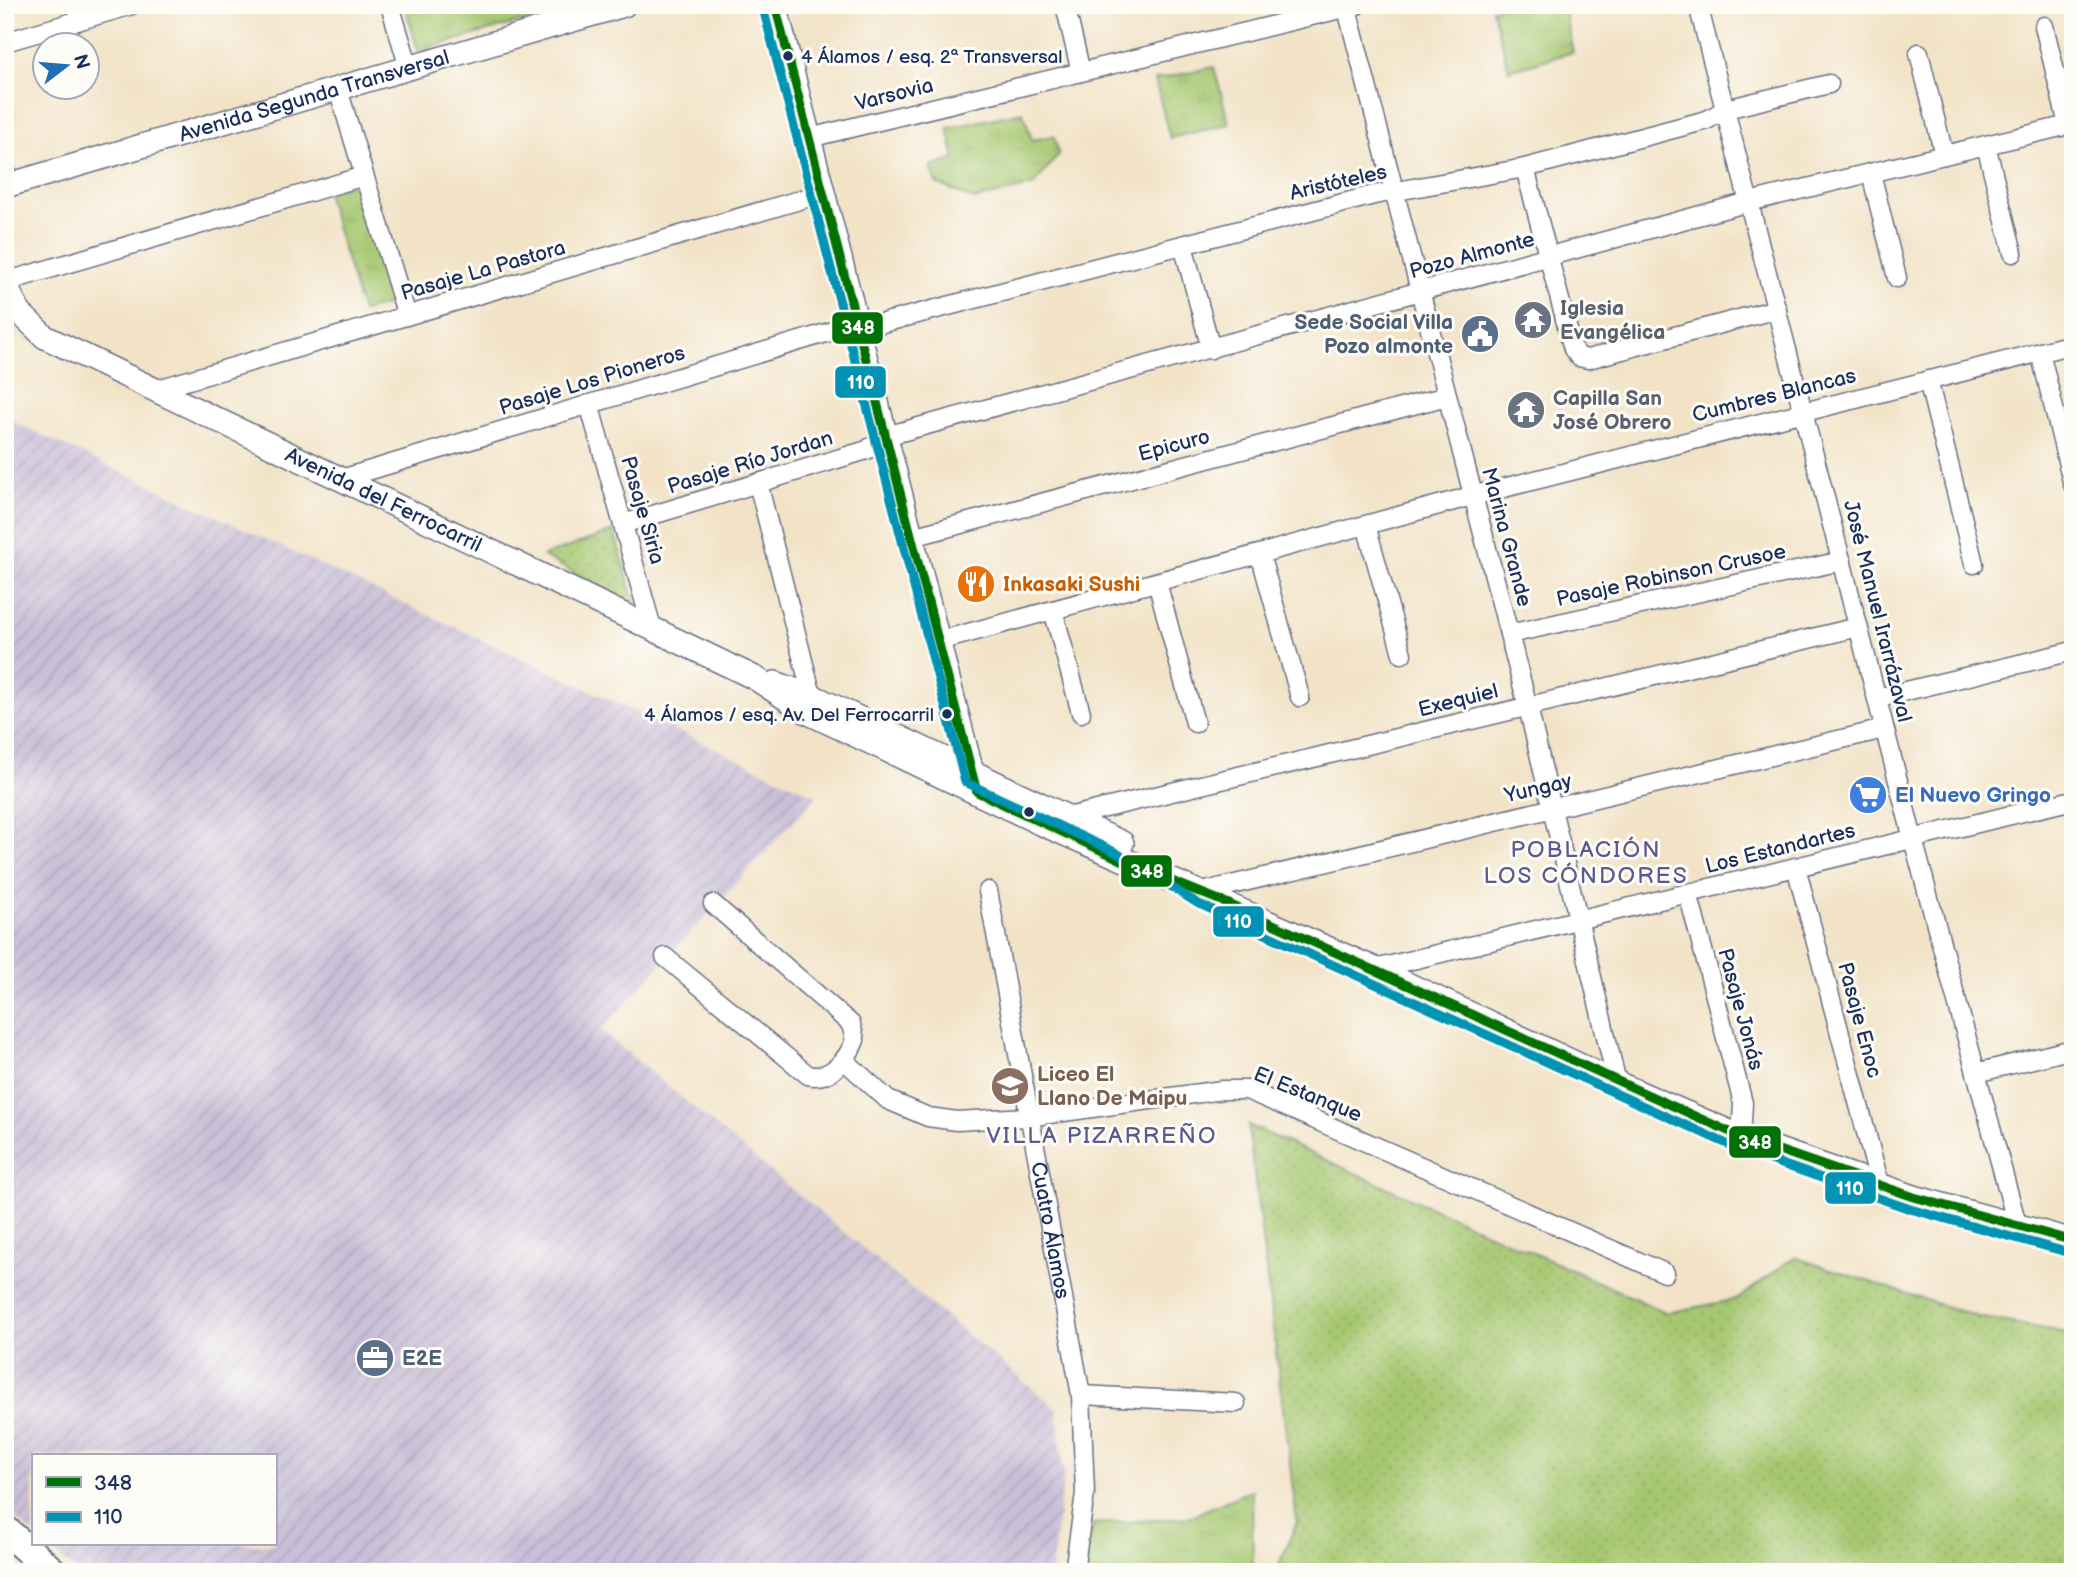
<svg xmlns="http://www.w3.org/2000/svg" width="2078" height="1577" font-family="'Balsamiq Sans',sans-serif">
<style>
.industrial{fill:url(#industrial-furrows)}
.grass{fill:url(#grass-dots);stroke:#607b67;stroke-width:2}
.park{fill:url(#park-tufts);stroke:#607b67;stroke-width:2}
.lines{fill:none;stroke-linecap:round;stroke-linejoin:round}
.minor-casing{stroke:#666e83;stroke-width:21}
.tertiary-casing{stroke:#666e83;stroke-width:26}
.primary-casing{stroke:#666e83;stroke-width:32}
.minor{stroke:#fff;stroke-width:18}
.tertiary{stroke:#fff;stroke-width:23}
.primary{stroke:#fff;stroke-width:28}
.bus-1-casing{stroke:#fdfcf7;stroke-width:14}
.bus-2-casing{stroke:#fdfcf7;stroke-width:14}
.bus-1{stroke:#007106;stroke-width:9}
.bus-2{stroke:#0093b3;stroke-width:9}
.bus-dot{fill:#1b2f5e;stroke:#fdfcf7;stroke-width:2.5}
.labels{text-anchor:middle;stroke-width:6;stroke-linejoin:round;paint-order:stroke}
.bus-label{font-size:19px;fill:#1b2f5e;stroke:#fdfcf7;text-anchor:start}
.street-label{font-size:21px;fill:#1b2f5e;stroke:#fdfcf7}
.worship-label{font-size:21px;font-weight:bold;fill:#5b616d;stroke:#fdfcf7;text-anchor:start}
.service-label{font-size:21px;font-weight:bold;fill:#4e5e75;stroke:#fdfcf7;text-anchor:end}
.food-label{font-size:21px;font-weight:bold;fill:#c56008;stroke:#fdfcf7;text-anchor:start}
.shop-label{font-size:21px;font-weight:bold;fill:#366cbe;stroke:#fdfcf7;text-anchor:start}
.education-label{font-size:21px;font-weight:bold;fill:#785e54;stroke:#fdfcf7;text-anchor:start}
.neighbourhood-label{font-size:23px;letter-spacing:2px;fill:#5b598e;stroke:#fdfcf7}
.line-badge{stroke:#fdfcf7;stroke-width:2.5}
.badge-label{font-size:19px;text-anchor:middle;font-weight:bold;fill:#fff}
</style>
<defs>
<pattern id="industrial-furrows" width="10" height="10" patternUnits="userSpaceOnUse" patternTransform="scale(1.75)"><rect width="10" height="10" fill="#c9bfd7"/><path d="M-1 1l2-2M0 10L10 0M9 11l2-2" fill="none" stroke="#aca4bb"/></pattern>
<pattern id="grass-dots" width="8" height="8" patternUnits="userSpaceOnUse" patternTransform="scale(1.75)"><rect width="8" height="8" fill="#a6c770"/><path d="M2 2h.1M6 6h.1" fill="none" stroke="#8eab63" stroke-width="1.8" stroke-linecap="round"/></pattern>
<pattern id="park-tufts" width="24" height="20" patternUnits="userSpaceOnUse" patternTransform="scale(1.75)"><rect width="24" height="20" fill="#a6c770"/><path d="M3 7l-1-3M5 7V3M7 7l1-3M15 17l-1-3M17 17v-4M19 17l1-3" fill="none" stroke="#8eab63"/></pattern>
</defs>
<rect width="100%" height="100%" fill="#fdfcf7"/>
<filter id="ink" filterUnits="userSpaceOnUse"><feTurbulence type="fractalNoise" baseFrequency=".0143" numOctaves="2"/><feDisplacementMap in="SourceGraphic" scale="14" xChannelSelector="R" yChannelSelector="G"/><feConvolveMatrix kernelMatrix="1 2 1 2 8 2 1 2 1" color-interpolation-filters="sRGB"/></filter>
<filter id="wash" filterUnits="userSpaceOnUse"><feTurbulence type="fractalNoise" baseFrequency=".00686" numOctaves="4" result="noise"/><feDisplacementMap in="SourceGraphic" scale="28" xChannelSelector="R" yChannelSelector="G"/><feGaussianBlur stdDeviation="1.57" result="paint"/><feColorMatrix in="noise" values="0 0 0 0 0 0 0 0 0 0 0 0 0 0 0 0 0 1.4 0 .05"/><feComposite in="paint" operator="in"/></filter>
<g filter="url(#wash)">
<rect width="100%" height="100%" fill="#f2e3c7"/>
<path class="industrial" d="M 5,418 L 817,796 L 600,1030 L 1057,1409 L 1064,1475 L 1051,1572 L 77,1572 L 45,1544 L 275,1544 L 275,1456 L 33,1456 L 33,1534 L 5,1509 Z"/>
<g class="grass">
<path d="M 614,531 L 636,606 L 543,556 Z"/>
<path d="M 1248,1125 L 1667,1313 L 1738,1299 L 1794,1257 L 1978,1317 L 2073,1334 L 2073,1572 L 1276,1572 L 1297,1522 Z"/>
</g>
<g class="park">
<path d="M 405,5 L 526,5 L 530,19 L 418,51 Z"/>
<path d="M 1506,5 L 1563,5 L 1573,52 L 1509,70 L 1492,9 Z"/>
<path d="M 1214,67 L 1229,124 L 1170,138 L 1155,80 Z"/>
<path d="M 1023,112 L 1032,140 L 1054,136 L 1059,154 L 1034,185 L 974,200 L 936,183 L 931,167 L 955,159 L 948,128 Z"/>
<path d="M 357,183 L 393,303 L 362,312 L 326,192 Z"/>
<path d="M 1252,1490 L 1253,1572 L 1082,1572 L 1093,1524 L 1187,1518 Z"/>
</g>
</g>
<g filter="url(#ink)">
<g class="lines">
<g class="minor-casing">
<g id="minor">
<path d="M 390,5 L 409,68"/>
<path d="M 1065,5 L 1081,72"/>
<path d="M 1346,5 L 1528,707 L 1617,1083"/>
<path d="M 1698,5 L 1913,839 L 2018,1228"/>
<path d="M 2044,26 L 2068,125"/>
<path d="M 5,42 L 132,5"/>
<path d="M 1919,53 L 1944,155"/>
<path d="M 338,89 L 407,316"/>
<path d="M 809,138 L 1357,5"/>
<path d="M 1986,145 L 2013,253"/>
<path d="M 1525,168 L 1573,349 L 1579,357 L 1588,359 L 1777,309"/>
<path d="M 1871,173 L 1897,278"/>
<path d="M 1183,245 L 1211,349"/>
<path d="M 5,282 L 364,176"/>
<path d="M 2040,352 L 2073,485"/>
<path d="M 1928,380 L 1974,564"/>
<path d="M 155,390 L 823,193"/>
<path d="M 589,404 L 652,628"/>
<path d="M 341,479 L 836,330 L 875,325 L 1374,195 L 1525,168 L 1707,120 L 1726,109 L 1829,84"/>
<path d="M 758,483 L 812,696"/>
<path d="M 623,524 L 867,450 L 886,436 L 1749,202 L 2073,124"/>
<path d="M 1366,525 L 1402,654"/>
<path d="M 912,537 L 1447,396"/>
<path d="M 1260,554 L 1300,697"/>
<path d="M 1157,582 L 1195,723"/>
<path d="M 1053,610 L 1081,713"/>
<path d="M 1509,634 L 1842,561"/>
<path d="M 939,641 L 1472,496 L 2073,344"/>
<path d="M 1877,698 L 2073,651"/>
<path d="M 1068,817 L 1858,627"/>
<path d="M 1796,867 L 1880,1185"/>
<path id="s1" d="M 988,891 L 1081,1395 L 1085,1493 L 1074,1572"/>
<path d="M 1202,892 L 1884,729"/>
<path d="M 1688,893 L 1743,1103 L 1741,1137"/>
<path d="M 665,957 L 808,1075 C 830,1081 848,1059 855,1040 L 851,1024 L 713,904"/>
<path d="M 1375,969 L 2073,800"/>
<path d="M 844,1060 L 888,1100 L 928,1117 L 957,1121 L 1027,1117 L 1222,1090 L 1247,1090 L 1665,1273"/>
<path d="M 1976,1073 L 2073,1049"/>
<path d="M 1081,1395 L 1236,1403"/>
</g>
</g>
<g class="tertiary-casing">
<g id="tertiary">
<path d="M 775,5 L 977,792"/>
<path id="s2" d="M 5,186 L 624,5"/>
<path id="s3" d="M 5,284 L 19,312 L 45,337 L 755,678 L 807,712 L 1040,823 L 1375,969 L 1617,1083 L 1741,1137 L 1914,1197 L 2073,1241"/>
<path d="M 775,683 L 812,696 L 1122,843"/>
</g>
</g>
<g class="primary-casing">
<path id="primary" d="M 5,1530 L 53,1572"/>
</g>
<use href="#minor" class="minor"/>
<use href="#tertiary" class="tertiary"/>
<use href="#primary" class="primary"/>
<g class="bus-1-casing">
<path id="bus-1" d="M 775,5 L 977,792 L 1132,865 L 1229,904 L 1741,1137 L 1914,1197 L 2073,1241"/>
</g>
<g class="bus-2-casing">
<path id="bus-2" d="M 763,8 L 965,782 L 1115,852 L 1197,903 L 1736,1148 L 1910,1209 L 2070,1253"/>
</g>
<use href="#bus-1" class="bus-1"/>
<use href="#bus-2" class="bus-2"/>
</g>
</g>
<defs>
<g id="temple-disc" transform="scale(2.0125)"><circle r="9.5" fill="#6b7280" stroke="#fdfcf7"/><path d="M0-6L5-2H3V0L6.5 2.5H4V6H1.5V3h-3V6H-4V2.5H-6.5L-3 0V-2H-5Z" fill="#fff"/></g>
<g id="civic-disc" transform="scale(2.0125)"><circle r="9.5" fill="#5c6f8a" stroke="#fdfcf7"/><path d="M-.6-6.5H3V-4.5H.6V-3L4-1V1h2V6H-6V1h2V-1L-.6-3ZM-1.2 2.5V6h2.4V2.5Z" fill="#fff"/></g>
<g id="restaurant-disc" transform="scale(2.0125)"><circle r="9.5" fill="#e8710a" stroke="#fdfcf7"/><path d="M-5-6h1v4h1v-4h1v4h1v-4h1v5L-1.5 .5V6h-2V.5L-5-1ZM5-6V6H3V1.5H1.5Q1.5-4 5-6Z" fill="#fff"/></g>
<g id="supermarket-disc" transform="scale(2.0125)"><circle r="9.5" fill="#3f7fe0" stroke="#fdfcf7"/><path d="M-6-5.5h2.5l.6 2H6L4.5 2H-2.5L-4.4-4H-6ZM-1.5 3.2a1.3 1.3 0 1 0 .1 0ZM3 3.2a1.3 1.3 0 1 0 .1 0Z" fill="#fff"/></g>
<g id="school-disc" transform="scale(2.0125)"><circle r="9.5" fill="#8d6e63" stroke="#fdfcf7"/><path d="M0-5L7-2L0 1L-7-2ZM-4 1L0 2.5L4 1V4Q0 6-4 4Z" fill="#fff"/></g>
<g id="office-disc" transform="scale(2.0125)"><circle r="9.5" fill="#5c6f8a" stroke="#fdfcf7"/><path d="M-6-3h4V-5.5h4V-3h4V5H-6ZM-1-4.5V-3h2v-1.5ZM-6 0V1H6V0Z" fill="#fff"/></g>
</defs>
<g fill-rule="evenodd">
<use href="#temple-disc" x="1533" y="320"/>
<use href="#civic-disc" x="1480" y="334"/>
<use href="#temple-disc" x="1526" y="410"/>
<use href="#restaurant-disc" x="976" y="584"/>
<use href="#supermarket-disc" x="1868" y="795"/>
<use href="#school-disc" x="1010" y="1086"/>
<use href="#office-disc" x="375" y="1358"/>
</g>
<g class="bus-dot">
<circle cx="788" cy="56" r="6"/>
<circle cx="947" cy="714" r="6"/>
<circle cx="1029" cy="812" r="6"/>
</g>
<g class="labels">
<g class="bus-label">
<text x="801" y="63">4 Álamos / esq. 2ª Transversal</text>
<text x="934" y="721" text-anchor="end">4 Álamos / esq. Av. Del Ferrocarril</text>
</g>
<g class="street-label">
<text transform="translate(894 94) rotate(-14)" y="7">Varsovia</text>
<text dy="7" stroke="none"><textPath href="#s2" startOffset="322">Avenida Segunda Transversal</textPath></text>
<text transform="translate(1338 182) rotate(-13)" y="7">Aristóteles</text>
<text transform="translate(1472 255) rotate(-15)" y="7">Pozo Almonte</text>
<text transform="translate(483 270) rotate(-16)" y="7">Pasaje La Pastora</text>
<text transform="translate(592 380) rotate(-17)" y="7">Pasaje Los Pioneros</text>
<text transform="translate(1774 395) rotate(-14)" y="7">Cumbres Blancas</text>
<text transform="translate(1174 445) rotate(-15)" y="7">Epicuro</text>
<text transform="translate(750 462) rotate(-17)" y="7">Pasaje Río Jordan</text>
<text dy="7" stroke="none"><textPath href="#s3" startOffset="443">Avenida del Ferrocarril</textPath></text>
<text transform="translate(643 510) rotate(74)" y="7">Pasaje Siria</text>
<text transform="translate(1507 537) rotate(75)" y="7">Marina Grande</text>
<text transform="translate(1671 575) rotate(-12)" y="7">Pasaje Robinson Crusoe</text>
<text transform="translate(1878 611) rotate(76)" y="7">José Manuel Irarrázaval</text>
<text transform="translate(1458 700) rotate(-14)" y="7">Exequiel</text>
<text transform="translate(1538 788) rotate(-13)" y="7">Yungay</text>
<text transform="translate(1780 848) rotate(-14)" y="7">Los Estandartes</text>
<text transform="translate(1741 1009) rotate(75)" y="7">Pasaje Jonás</text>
<text transform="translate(1860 1020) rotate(75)" y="7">Pasaje Enoc</text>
<text transform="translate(1308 1094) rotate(22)" y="7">El Estanque</text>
<text dy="7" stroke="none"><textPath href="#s1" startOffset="345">Cuatro Álamos</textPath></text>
</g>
<g class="worship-label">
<text x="1560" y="315">Iglesia<tspan x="1560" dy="24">Evangélica</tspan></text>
<text x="1553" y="405">Capilla San<tspan x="1553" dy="24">José Obrero</tspan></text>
</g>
<g class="service-label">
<text x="1453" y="329">Sede Social Villa<tspan x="1453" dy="24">Pozo almonte</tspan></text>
<text x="402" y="1365" text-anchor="start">E2E</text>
</g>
<g class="food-label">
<text x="1003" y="591">Inkasaki Sushi</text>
</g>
<g class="shop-label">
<text x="1895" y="802">El Nuevo Gringo</text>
</g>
<g class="education-label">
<text x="1037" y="1081">Liceo El<tspan x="1037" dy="24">Llano De Maipu</tspan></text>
</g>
<g class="neighbourhood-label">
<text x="1586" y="857">POBLACIÓN<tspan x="1586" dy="26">LOS CÓNDORES</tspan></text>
<text x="1102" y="1143">VILLA PIZARREÑO</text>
</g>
</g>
<g class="line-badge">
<rect x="831" y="311" width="53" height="34" rx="7" fill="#007106"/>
<rect x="834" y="365" width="53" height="34" rx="7" fill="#0093b3"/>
<rect x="1120" y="854" width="53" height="34" rx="7" fill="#007106"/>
<rect x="1212" y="905" width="53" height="33" rx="7" fill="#0093b3"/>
<rect x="1728" y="1125" width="54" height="34" rx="7" fill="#007106"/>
<rect x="1824" y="1171" width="53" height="34" rx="7" fill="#0093b3"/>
</g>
<g class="badge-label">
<text x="858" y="334">348</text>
<text x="861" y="389">110</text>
<text x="1147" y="878">348</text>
<text x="1238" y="928">110</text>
<text x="1755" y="1149">348</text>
<text x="1850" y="1195">110</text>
</g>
<rect width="2078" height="1577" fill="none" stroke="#fdfcf7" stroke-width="28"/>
<rect x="32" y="1454" width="245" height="91" fill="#fdfcf7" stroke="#a3aaba" stroke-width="2"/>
<rect x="46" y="1477" width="35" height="10" fill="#007106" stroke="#a3aaba" stroke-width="2"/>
<text x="94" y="1490" font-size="21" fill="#1b2f5e">348</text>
<rect x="46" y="1512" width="35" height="10" fill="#0093b3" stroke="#a3aaba" stroke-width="2"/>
<text x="94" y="1524" font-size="21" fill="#1b2f5e">110</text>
<g transform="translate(66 66) rotate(74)"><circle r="33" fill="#fdfcf7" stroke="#a3aaba" stroke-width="2"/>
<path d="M0-5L12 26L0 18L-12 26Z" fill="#1f6fb2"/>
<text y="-10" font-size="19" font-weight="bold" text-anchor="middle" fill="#1b2f5e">N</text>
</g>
</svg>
